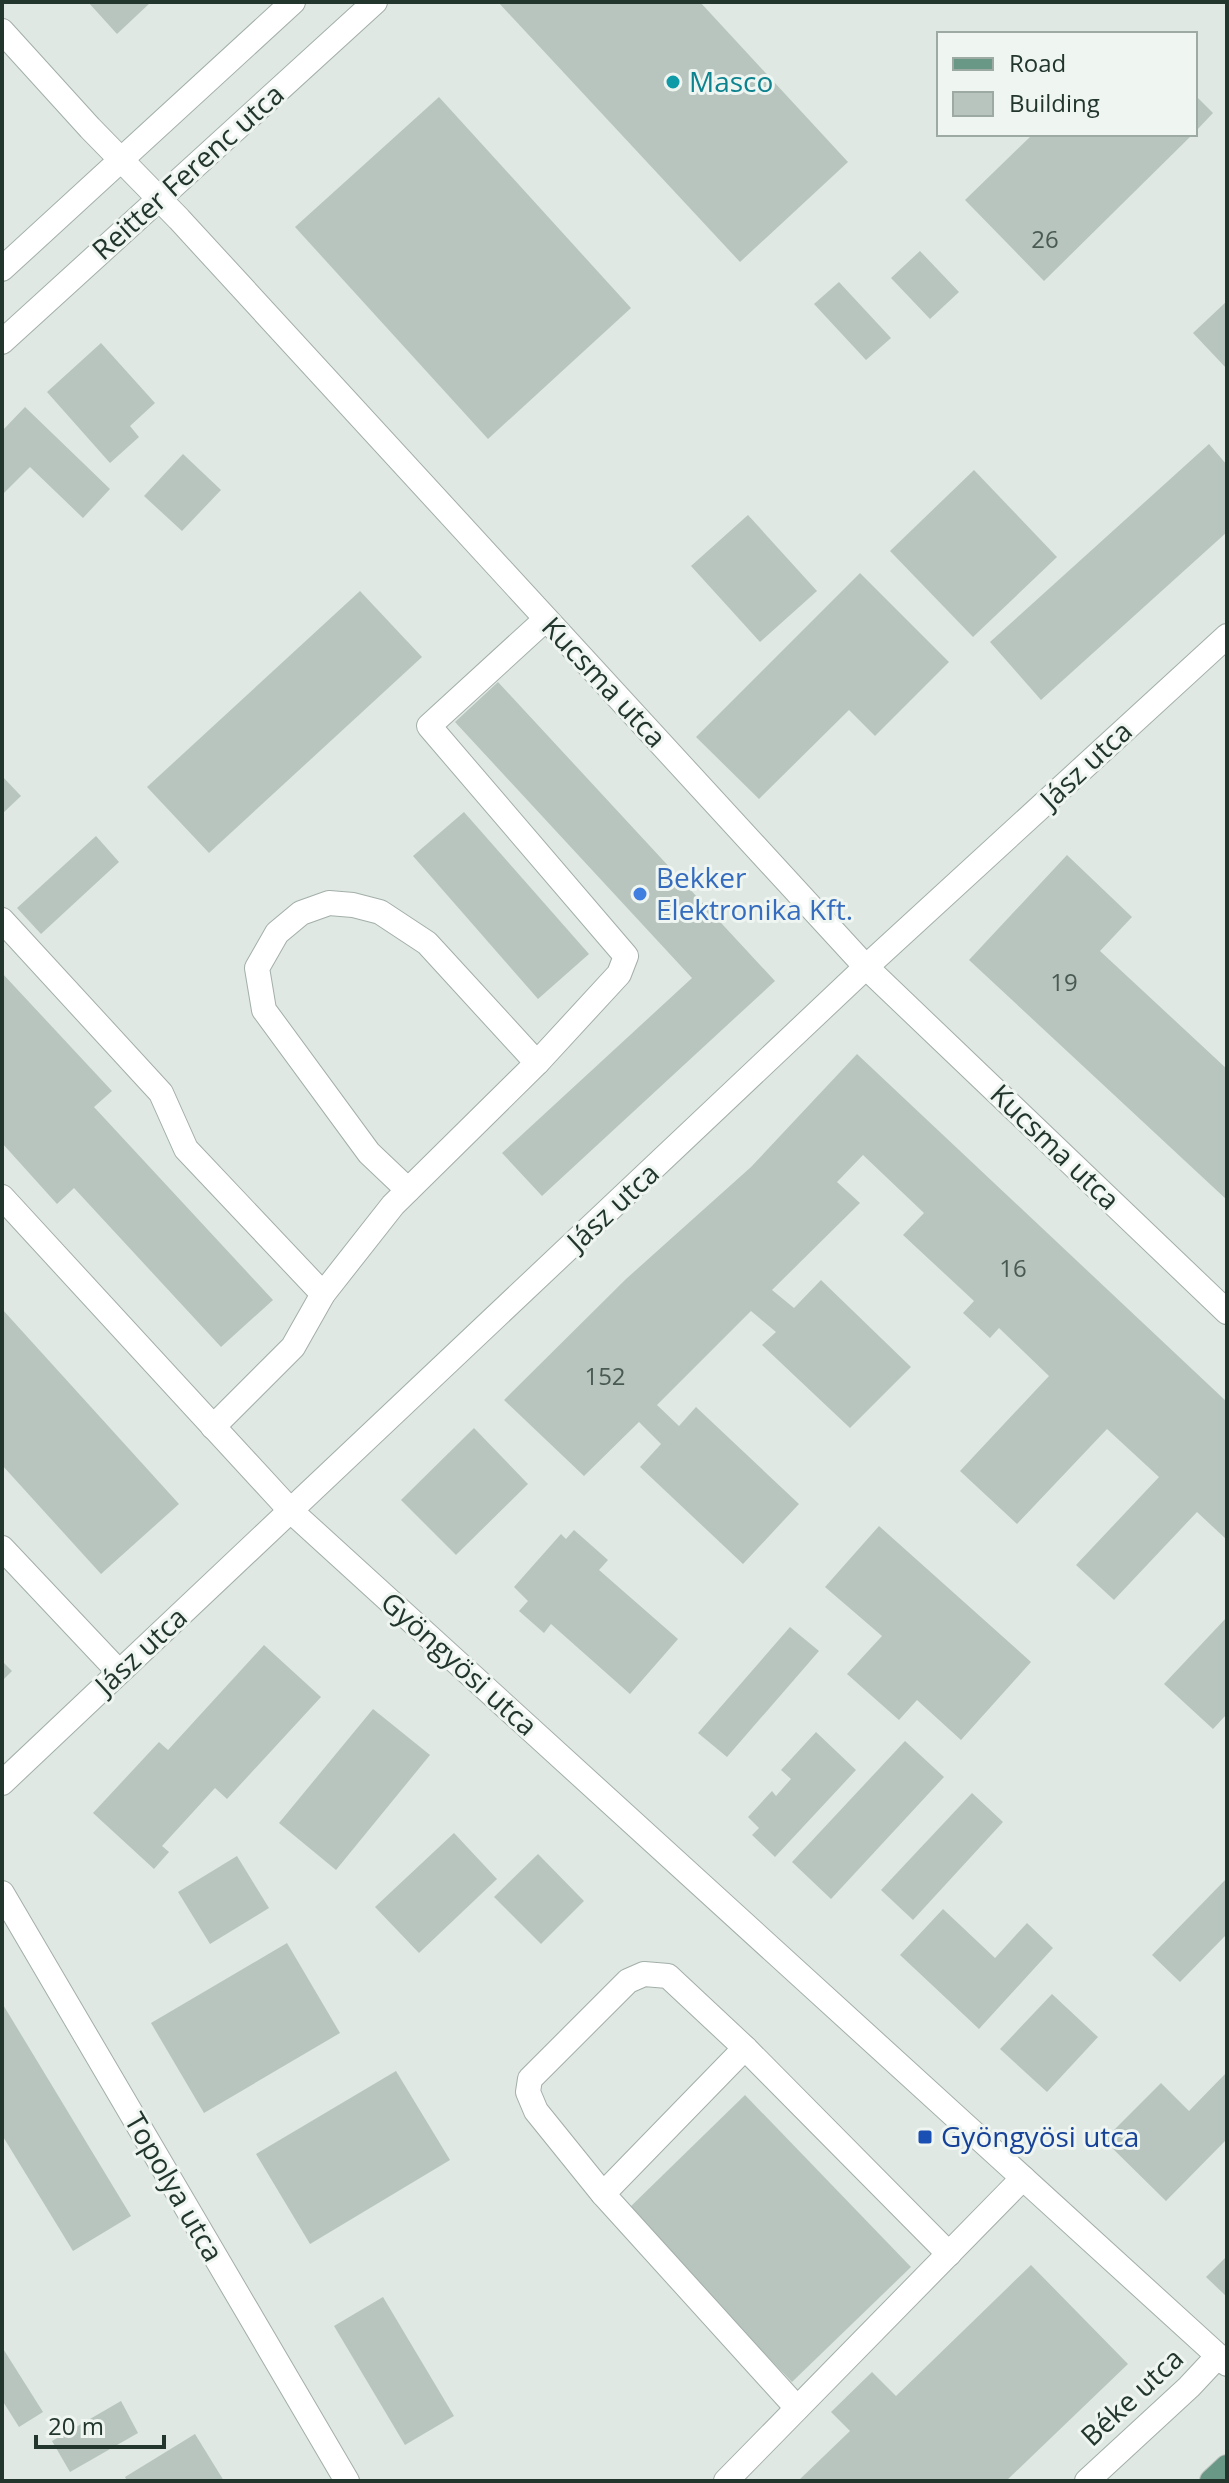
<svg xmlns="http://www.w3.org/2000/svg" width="1229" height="2483" font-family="'Open Sans',sans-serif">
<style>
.building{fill:#b8c5bf}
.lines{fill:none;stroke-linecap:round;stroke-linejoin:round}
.minor-casing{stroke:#a3afa9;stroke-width:26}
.major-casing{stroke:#bdc3c0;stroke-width:26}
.minor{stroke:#fff;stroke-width:24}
.major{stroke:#699887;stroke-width:24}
.culture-dot{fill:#0f9aa8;stroke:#eff5f1;stroke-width:3}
.shop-dot{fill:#3f7fe0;stroke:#eff5f1;stroke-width:3}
.transit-dot{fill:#1a4fb4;stroke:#eff5f1;stroke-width:3}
.labels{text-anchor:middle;stroke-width:6;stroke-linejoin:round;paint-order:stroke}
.number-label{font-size:24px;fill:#485a52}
.culture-label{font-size:28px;fill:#0d838f;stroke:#eff5f1;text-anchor:start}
.street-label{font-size:28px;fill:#22362e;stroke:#eff5f1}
.shop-label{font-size:28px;fill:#366cbe;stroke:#eff5f1;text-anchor:start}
.transit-label{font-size:28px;fill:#164399;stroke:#eff5f1;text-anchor:start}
</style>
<rect width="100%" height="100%" fill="#dfe8e3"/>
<g class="building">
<path d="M 88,2 L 151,2 L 117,34 Z"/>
<path d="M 498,2 L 700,2 L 848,162 L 740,262 Z"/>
<path d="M 1195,95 L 1213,113 L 1195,132 Z"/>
<path d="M 439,97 L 631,308 L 488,439 L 295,227 Z"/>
<path d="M 1033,134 L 1193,134 L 1044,281 L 965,200 Z"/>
<path d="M 920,251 L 959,292 L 930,319 L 891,278 Z"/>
<path d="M 839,282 L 891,338 L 866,360 L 814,304 Z"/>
<path d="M 1227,301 L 1227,369 L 1193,333 Z"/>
<path d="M 101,343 L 155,403 L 130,426 L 139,437 L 110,463 L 47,392 Z"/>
<path d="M 25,407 L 110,489 L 83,518 L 30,467 L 2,495 L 2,431 Z"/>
<path d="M 1209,444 L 1227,465 L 1227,532 L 1041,700 L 990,642 Z"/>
<path d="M 183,454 L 221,490 L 182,531 L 144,496 Z"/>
<path d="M 974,470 L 1057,557 L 973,637 L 890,551 Z"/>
<path d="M 748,515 L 817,591 L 760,642 L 691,566 Z"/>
<path d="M 860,573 L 949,662 L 875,736 L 849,710 L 759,799 L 696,737 Z"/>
<path d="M 360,591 L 422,657 L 209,853 L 147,787 Z"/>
<path d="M 498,682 L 775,981 L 542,1196 L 502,1153 L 692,978 L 455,722 Z"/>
<path d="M 2,776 L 21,796 L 2,814 Z"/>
<path d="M 464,812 L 589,954 L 538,999 L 413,856 Z"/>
<path d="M 96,836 L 119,862 L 41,934 L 17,908 Z"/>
<path d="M 1067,855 L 1132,917 L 1100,951 L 1227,1069 L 1227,1200 L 969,960 Z"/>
<path d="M 2,973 L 112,1091 L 94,1107 L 273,1300 L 221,1347 L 74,1188 L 57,1204 L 2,1143 Z"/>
<path d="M 857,1054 L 1227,1402 L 1227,1540 L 1197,1512 L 1114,1600 L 1076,1565 L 1159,1477 L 1107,1429 L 1017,1524 L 960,1471 L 1049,1376 L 999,1328 L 990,1338 L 963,1313 L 974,1301 L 903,1235 L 924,1213 L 863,1155 L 837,1182 L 860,1203 L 772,1290 L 794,1308 L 821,1280 L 911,1367 L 850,1428 L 762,1345 L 776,1332 L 751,1311 L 657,1405 L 679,1426 L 696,1407 L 799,1504 L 743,1564 L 640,1467 L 661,1444 L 639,1422 L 584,1476 L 504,1400 L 626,1279 L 751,1167 Z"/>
<path d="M 2,1309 L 179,1504 L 101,1574 L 2,1465 Z"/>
<path d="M 474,1428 L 528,1484 L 456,1555 L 401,1500 Z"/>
<path d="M 879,1526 L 1031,1662 L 961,1740 L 917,1700 L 899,1720 L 847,1674 L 882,1636 L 825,1587 Z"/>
<path d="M 574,1530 L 608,1560 L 599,1570 L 678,1639 L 630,1694 L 551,1624 L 544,1633 L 519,1611 L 528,1601 L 514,1587 L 561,1534 L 566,1539 Z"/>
<path d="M 1227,1617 L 1227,1714 L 1213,1729 L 1164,1684 Z"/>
<path d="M 790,1627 L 819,1651 L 727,1757 L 698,1733 Z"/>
<path d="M 264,1645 L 321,1697 L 227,1799 L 215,1788 L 162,1846 L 169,1852 L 154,1869 L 93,1813 L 159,1742 L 168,1750 Z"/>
<path d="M 2,1661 L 12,1671 L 2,1681 Z"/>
<path d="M 373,1709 L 430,1755 L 336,1870 L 279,1823 Z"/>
<path d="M 816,1732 L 856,1770 L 775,1857 L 752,1835 L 759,1828 L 748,1817 L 772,1791 L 776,1796 L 791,1779 L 781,1770 Z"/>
<path d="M 905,1741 L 944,1777 L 831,1899 L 792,1862 Z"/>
<path d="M 972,1793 L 1003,1822 L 913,1920 L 881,1890 Z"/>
<path d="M 454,1833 L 497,1879 L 419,1953 L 375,1907 Z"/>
<path d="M 538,1854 L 584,1901 L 541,1944 L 494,1897 Z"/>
<path d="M 237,1856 L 269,1908 L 210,1944 L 178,1892 Z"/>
<path d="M 1227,1878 L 1227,1934 L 1180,1982 L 1152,1955 Z"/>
<path d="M 943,1909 L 995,1958 L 1027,1923 L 1053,1948 L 979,2029 L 900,1955 Z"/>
<path d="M 287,1943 L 340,2033 L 204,2113 L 151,2023 Z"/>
<path d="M 1052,1994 L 1098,2037 L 1047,2092 L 1000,2049 Z"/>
<path d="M 2,2003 L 131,2216 L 73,2251 L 2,2135 Z"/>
<path d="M 396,2071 L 450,2160 L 310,2244 L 256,2154 Z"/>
<path d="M 1227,2072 L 1227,2139 L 1166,2201 L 1104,2140 L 1161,2083 L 1189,2111 Z"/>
<path d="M 745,2095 L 911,2267 L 792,2382 L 626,2211 Z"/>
<path d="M 1227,2256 L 1227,2297 L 1206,2277 Z"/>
<path d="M 1031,2265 L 1128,2364 L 1006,2481 L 798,2481 L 850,2431 L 831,2412 L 872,2372 L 896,2396 Z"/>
<path d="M 383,2297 L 454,2416 L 405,2445 L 334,2326 Z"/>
<path d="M 2,2347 L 43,2412 L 19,2427 L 2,2400 Z"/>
<path d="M 121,2401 L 138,2433 L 70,2472 L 52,2441 Z"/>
<path d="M 195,2434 L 224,2481 L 127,2481 L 125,2477 Z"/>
</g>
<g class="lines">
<g class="minor-casing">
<g id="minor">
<path d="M 2,31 L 90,128 L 179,219 L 866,967 L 1227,1312"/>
<path d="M 2,269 L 293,2"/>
<path d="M 2,342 L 375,2"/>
<path d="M 2,920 L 161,1093 L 186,1149 L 323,1294"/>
<path d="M 408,1190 L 369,1153 L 264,1010 L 257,968 L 277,933 L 301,913 L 329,903 L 353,905 L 380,912 L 427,943 L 537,1063"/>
<path d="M 2,1197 L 291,1511 L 1227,2364"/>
<path d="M 213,1427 L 293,1347 L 323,1294 L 393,1205 L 537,1063 L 619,974 L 626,956 L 429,726 L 546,619"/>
<path d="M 2,1548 L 119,1672"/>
<path d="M 2,1783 L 866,967 L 1227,636"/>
<path d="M 2,1893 L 347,2481"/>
<path d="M 603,2194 L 536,2111 L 528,2092 L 530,2079 L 628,1981 L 644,1974 L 668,1976 L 745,2048"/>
<path d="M 797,2408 L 603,2194 L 745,2048 L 949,2254"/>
<path d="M 726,2481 L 1023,2178"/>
<path d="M 1087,2481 L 1189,2387 L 1218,2356"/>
</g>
</g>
<g class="major-casing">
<path id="major" d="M 1212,2481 L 1227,2467"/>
</g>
<use href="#minor" class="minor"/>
<use href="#major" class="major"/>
</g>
<circle class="culture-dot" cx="673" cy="82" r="8"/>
<circle class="shop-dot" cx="640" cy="894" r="8"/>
<rect class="transit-dot" x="917" y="2129" width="16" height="16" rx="4"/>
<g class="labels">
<g class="number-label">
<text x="1045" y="248">26</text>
<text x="1064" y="991">19</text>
<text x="1013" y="1277">16</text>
<text x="605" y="1385">152</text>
</g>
<g class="culture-label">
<text x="689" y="92">Masco</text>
</g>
<g class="street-label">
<text transform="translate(188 172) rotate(-42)" y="10">Reitter Ferenc utca</text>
<text transform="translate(604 682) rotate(47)" y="10">Kucsma utca</text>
<text transform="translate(1086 765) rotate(-43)" y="10">Jász utca</text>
<text transform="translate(1055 1147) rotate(44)" y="10">Kucsma utca</text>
<text transform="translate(613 1207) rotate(-43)" y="10">Jász utca</text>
<text transform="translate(141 1651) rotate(-43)" y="10">Jász utca</text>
<text transform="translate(459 1664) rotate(42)" y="10">Gyöngyösi utca</text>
<text transform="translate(174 2187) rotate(60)" y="10">Topolya utca</text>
<text transform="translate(1132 2397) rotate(-43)" y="10">Béke utca</text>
</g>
<g class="shop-label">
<text x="656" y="888">Bekker<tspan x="656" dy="32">Elektronika Kft.</tspan></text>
</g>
<g class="transit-label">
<text x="941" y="2147">Gyöngyösi utca</text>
</g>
</g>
<rect width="1229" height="2483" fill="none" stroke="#22362e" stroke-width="8"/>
<rect x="937" y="32" width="260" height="104" fill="#eff5f1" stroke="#9da9a3" stroke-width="2"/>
<rect x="953" y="58" width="40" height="12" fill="#699887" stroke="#9da9a3" stroke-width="2"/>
<text x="1009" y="72" font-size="24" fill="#22362e">Road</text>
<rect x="953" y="92" width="40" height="24" fill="#b8c5bf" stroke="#9da9a3" stroke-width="2"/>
<text x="1009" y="112" font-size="24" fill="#22362e">Building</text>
<path d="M36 2435v12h128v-12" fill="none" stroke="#22362e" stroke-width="4"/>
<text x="48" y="2435" font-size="24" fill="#22362e" stroke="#eff5f1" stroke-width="6" paint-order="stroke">20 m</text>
</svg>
